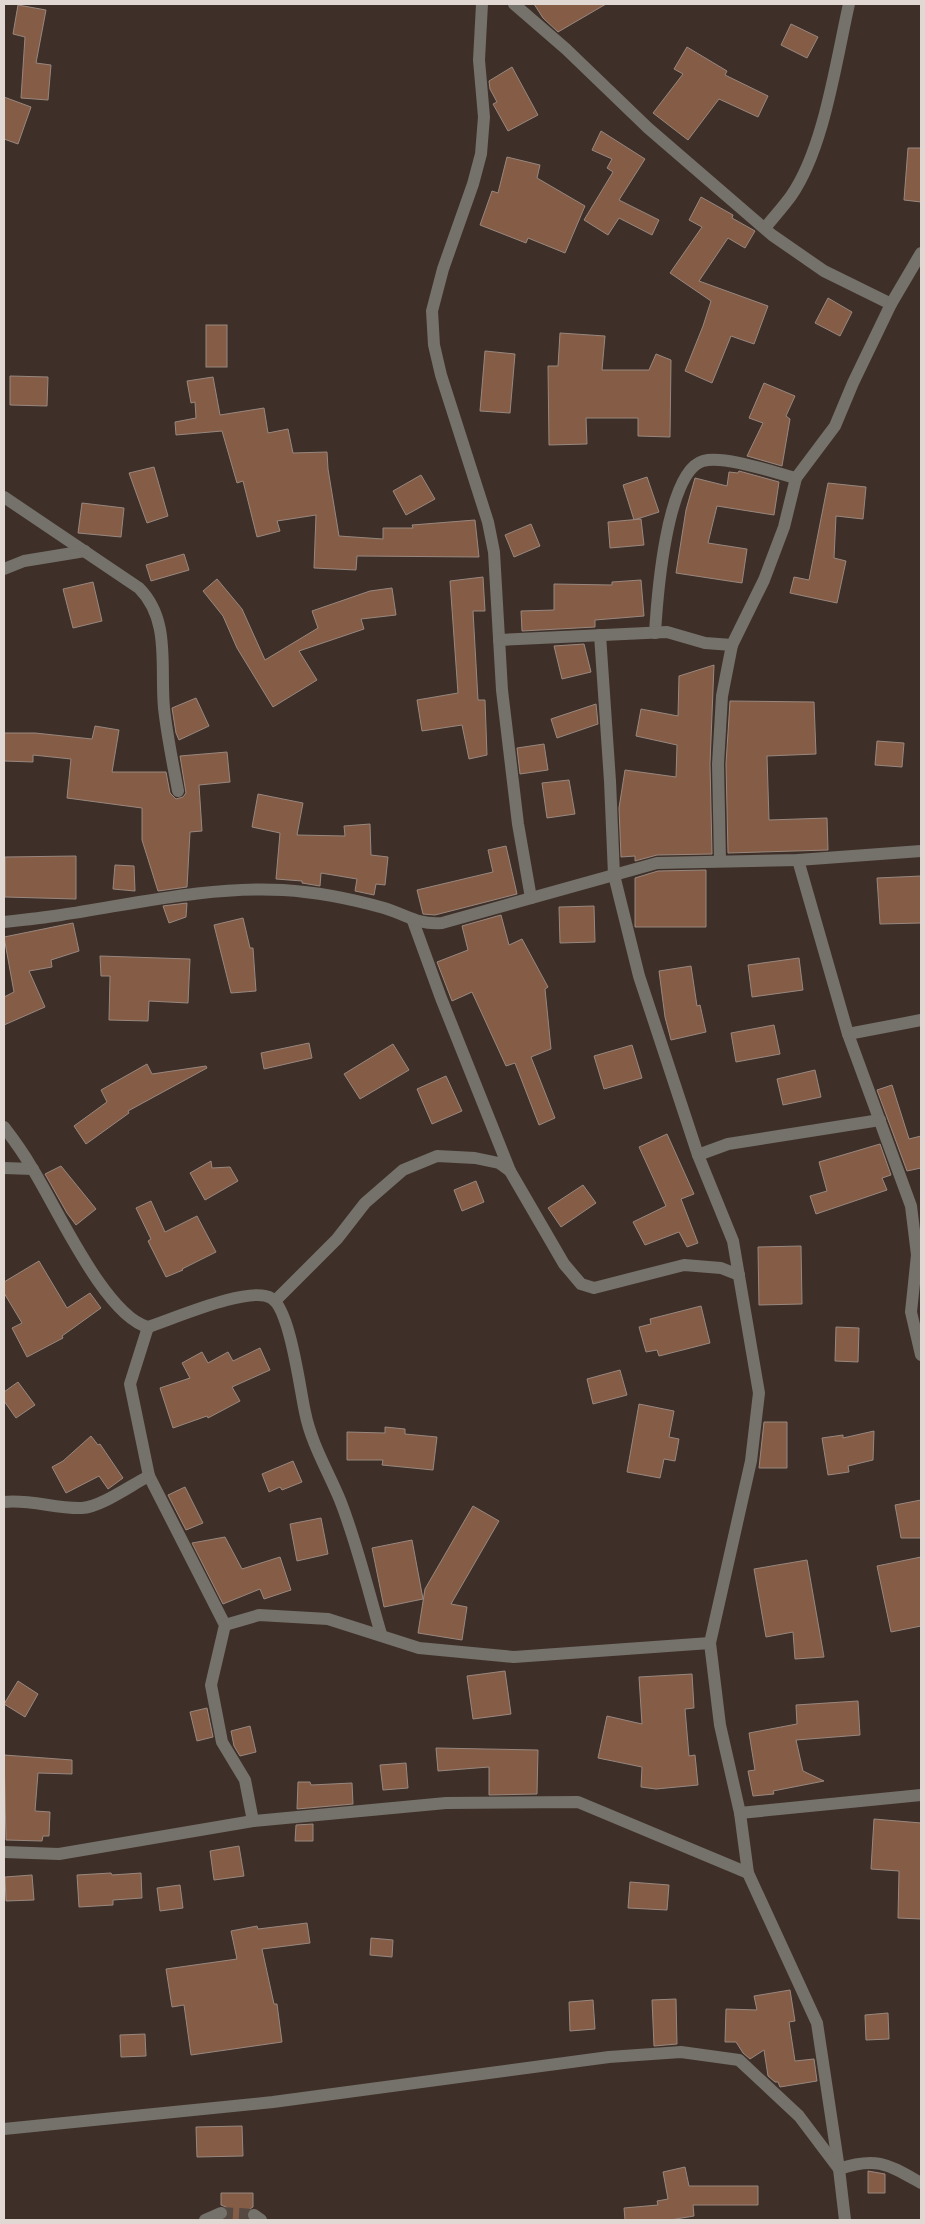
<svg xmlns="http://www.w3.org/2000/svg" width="925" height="2224" font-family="'Fira Sans',sans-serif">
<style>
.building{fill:#855d47;stroke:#98877f}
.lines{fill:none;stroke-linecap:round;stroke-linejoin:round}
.minor-tunnel{stroke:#564942;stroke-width:12;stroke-dasharray:12 6;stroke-linecap:butt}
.minor{stroke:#75716b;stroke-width:12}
</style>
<rect width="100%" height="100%" fill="#3e3028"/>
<g class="building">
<path d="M 534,4 L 606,4 L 558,32 L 543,18 Z"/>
<path d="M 18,5 L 46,10 L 36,63 L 51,65 L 48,100 L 21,98 L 25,37 L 13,34 Z"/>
<path d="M 791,24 L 818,37 L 807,58 L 781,45 Z"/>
<path d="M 687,47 L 727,71 L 725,75 L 768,96 L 758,117 L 719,99 L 688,140 L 653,113 L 683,74 L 674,69 Z"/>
<path d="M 512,67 L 538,115 L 508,131 L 493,104 L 497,102 L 490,89 L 489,81 Z"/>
<path d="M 4,97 L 31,107 L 18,144 L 4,139 Z"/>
<path d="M 601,131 L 645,159 L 619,200 L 659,220 L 652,235 L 619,218 L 608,235 L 584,220 L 613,172 L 607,168 L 612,159 L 592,150 Z"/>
<path d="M 908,148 L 921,148 L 921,202 L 904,200 Z"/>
<path d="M 507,157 L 540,165 L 537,178 L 585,206 L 565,253 L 528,238 L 526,243 L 480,225 L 492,191 L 498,193 Z"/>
<path d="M 701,197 L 733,215 L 732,218 L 755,231 L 745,248 L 728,238 L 699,281 L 768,306 L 754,344 L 731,336 L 712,383 L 685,371 L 703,326 L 711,301 L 670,273 L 702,227 L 689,220 Z"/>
<path d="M 828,298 L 852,312 L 840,336 L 815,323 Z"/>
<rect x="206" y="325" width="21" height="42"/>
<path d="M 560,333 L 605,336 L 602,370 L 649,370 L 656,354 L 671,360 L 670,437 L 638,436 L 638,418 L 586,418 L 587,444 L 549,445 L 548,366 L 558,366 Z"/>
<path d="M 485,351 L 515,354 L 510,413 L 480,411 Z"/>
<path d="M 10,376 L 48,377 L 47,406 L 10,405 Z"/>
<path d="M 213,377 L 220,415 L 264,408 L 268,433 L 288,429 L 293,453 L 327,452 L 328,469 L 339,536 L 383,539 L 383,528 L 413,528 L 412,525 L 475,520 L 479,557 L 357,556 L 356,570 L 314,568 L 316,515 L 277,521 L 280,531 L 257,537 L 243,481 L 237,483 L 222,431 L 176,435 L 175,422 L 196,418 L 195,402 L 191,403 L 187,381 Z"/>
<path d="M 764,383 L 795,396 L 786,416 L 790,419 L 782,466 L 747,456 L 763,423 L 749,418 Z"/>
<path d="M 154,467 L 168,516 L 147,523 L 129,473 Z"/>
<path d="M 739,471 L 779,482 L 774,515 L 717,506 L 708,543 L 747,549 L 742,583 L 676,573 L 686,510 L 695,478 L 727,486 L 729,472 L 738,473 Z"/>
<path d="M 421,475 L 435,499 L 406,515 L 393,491 Z"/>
<path d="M 647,477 L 659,512 L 634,520 L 623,485 Z"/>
<path d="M 828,483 L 866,487 L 863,519 L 836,516 L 834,558 L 846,561 L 837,603 L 790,593 L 794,577 L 809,580 Z"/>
<path d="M 82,503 L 124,508 L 121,537 L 78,533 Z"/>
<path d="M 641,519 L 644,545 L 610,548 L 608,522 Z"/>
<path d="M 531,524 L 540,546 L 514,557 L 505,535 Z"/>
<path d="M 184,554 L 189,570 L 151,581 L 146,565 Z"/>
<path d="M 483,577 L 485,611 L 473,611 L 478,700 L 485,700 L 487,755 L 469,759 L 462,725 L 422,731 L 417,700 L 458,693 L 450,581 Z"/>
<path d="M 217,579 L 242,609 L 265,660 L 318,628 L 312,611 L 370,591 L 392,588 L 396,615 L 361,619 L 364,629 L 299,651 L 317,680 L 273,707 L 237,648 L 223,616 L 203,591 Z"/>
<path d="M 641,580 L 644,616 L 595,620 L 595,627 L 522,631 L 521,611 L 554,610 L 554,584 L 612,585 L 612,582 Z"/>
<path d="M 93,582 L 102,621 L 73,628 L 63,589 Z"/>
<path d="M 584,644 L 591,672 L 562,679 L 554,646 Z"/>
<path d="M 714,665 L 710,764 L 712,854 L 657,855 L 635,861 L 635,856 L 621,857 L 619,808 L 625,770 L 676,777 L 677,745 L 636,736 L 641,709 L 678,716 L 679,676 Z"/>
<path d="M 196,698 L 209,726 L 179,740 L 176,733 L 172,708 Z"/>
<path d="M 730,701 L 814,702 L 816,754 L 767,756 L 769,820 L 827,818 L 828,850 L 728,853 L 726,764 Z"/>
<path d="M 596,704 L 598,724 L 557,738 L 551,719 Z"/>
<path d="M 95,726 L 119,730 L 112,772 L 166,772 L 170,793 L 176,799 L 183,797 L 186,793 L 180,756 L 227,752 L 230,782 L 199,785 L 202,831 L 190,832 L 187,887 L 158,891 L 142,840 L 142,808 L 67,798 L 71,759 L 33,755 L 33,762 L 4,761 L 4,733 L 35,733 L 92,739 Z"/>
<path d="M 877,741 L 904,743 L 902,767 L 875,765 Z"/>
<path d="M 544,744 L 548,770 L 520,774 L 517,748 Z"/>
<path d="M 569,780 L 575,814 L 547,818 L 542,783 Z"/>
<path d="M 258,794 L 303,803 L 297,835 L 345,836 L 344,826 L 370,824 L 371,855 L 388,857 L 385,885 L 376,884 L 374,895 L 355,891 L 357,879 L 321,873 L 320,886 L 302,883 L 302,881 L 276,879 L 280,833 L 252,827 Z"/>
<path d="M 506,846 L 517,894 L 435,915 L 423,914 L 417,890 L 493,872 L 488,850 Z"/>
<path d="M 76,856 L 76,899 L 5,897 L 5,857 Z"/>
<path d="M 115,865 L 134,866 L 135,891 L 113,889 Z"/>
<path d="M 706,870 L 706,927 L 635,927 L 635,878 L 658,871 Z"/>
<path d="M 921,876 L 921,923 L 880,924 L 877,878 Z"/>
<path d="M 187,903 L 186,917 L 169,923 L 163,906 Z"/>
<path d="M 594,906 L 595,942 L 560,943 L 559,907 Z"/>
<path d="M 501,915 L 509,945 L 522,939 L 548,987 L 545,989 L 551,1049 L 531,1057 L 555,1118 L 539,1125 L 515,1063 L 506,1066 L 472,992 L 452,1001 L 437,962 L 468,950 L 462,926 Z"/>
<path d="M 243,918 L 250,948 L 253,948 L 256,991 L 231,993 L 214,925 Z"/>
<path d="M 73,923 L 79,951 L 51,960 L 52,967 L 29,971 L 45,1007 L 4,1025 L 4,997 L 14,992 L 4,937 Z"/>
<path d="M 100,956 L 190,959 L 188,1003 L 149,1001 L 148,1021 L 109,1020 L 110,976 L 101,976 Z"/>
<path d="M 799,958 L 803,990 L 752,997 L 748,965 Z"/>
<path d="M 691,966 L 697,1006 L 700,1005 L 706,1032 L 671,1040 L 665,1017 L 659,971 Z"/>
<path d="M 774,1025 L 780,1054 L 736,1062 L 731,1033 Z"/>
<path d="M 309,1043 L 312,1058 L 264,1069 L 261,1053 Z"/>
<path d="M 393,1044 L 409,1070 L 360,1099 L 344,1074 Z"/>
<path d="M 632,1045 L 642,1078 L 604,1089 L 594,1056 Z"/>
<path d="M 147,1064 L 152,1074 L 206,1066 L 207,1068 L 128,1111 L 129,1113 L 86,1144 L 74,1126 L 107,1102 L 101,1090 Z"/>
<path d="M 815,1070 L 821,1097 L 783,1105 L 777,1079 Z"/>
<path d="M 446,1076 L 462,1111 L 432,1124 L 417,1089 Z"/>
<path d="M 892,1085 L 909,1139 L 921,1136 L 921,1168 L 907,1171 L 877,1090 Z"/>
<path d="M 667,1134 L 694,1194 L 681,1199 L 698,1243 L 687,1247 L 679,1232 L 645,1245 L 633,1222 L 666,1206 L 639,1147 Z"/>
<path d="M 880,1144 L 891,1175 L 882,1178 L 887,1190 L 816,1214 L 810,1196 L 827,1191 L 819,1162 Z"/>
<path d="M 211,1161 L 212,1168 L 230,1167 L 238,1181 L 205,1200 L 190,1173 Z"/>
<path d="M 61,1166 L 96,1209 L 76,1225 L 67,1213 L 45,1174 Z"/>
<path d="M 476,1181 L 484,1202 L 462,1211 L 454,1190 Z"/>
<path d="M 583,1185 L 596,1203 L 561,1227 L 548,1208 Z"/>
<path d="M 151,1201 L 165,1232 L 197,1216 L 216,1252 L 182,1269 L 183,1270 L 166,1277 L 148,1241 L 151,1239 L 136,1208 Z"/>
<path d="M 801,1246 L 802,1304 L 759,1305 L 758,1247 Z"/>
<path d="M 39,1261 L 67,1308 L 90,1293 L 101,1308 L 62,1336 L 63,1338 L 27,1357 L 12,1328 L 22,1323 L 4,1293 L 4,1282 Z"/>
<path d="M 701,1306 L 710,1343 L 659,1356 L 657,1350 L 646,1352 L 639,1327 L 651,1324 L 650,1319 Z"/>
<path d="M 836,1327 L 859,1328 L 858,1362 L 835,1361 Z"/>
<path d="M 260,1348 L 270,1370 L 232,1387 L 240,1401 L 208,1418 L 207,1416 L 173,1428 L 160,1388 L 190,1378 L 182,1363 L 202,1352 L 208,1363 L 228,1352 L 233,1361 Z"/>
<path d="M 620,1370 L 627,1395 L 593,1404 L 587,1379 Z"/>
<path d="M 18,1382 L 35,1405 L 16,1418 L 4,1401 L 4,1392 Z"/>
<path d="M 639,1404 L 674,1411 L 669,1437 L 679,1439 L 675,1461 L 664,1459 L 660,1478 L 627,1472 Z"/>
<path d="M 764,1422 L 787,1422 L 787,1468 L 759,1468 Z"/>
<path d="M 385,1427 L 405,1429 L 405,1434 L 437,1437 L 433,1470 L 382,1465 L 383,1460 L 347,1460 L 347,1432 L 385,1433 Z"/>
<path d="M 874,1431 L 873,1460 L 848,1466 L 849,1472 L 828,1475 L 822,1438 L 843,1435 L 843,1438 Z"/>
<path d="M 91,1436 L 98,1445 L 100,1444 L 123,1478 L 108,1489 L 99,1476 L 66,1493 L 52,1467 L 63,1461 Z"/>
<path d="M 293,1461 L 302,1482 L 282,1490 L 280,1487 L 269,1492 L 262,1474 Z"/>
<path d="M 185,1487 L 203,1523 L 186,1530 L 168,1495 Z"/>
<path d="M 921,1500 L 921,1538 L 901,1538 L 895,1505 Z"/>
<path d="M 473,1506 L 499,1521 L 451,1604 L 467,1607 L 462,1640 L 418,1633 L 425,1589 Z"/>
<path d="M 321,1518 L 328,1554 L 297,1561 L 290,1524 Z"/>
<path d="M 225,1537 L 242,1569 L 280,1557 L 291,1590 L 264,1599 L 260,1589 L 223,1604 L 192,1543 Z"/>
<path d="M 412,1540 L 423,1599 L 384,1607 L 372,1548 Z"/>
<path d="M 921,1557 L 921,1626 L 891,1632 L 877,1566 Z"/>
<path d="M 807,1560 L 824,1657 L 795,1659 L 793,1632 L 766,1637 L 754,1569 Z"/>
<path d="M 505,1671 L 511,1714 L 473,1719 L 467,1676 Z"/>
<path d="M 692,1674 L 694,1708 L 685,1709 L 689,1756 L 695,1755 L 698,1785 L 656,1789 L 641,1787 L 642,1767 L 598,1758 L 607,1716 L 642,1724 L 639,1677 Z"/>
<path d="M 18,1681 L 38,1694 L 25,1717 L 4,1704 Z"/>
<path d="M 858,1701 L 860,1735 L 796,1740 L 803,1771 L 824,1781 L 773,1791 L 774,1794 L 753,1796 L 748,1771 L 755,1770 L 749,1733 L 797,1724 L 796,1705 Z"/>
<path d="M 207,1708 L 213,1737 L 197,1741 L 190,1712 Z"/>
<path d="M 250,1726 L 256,1752 L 240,1756 L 234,1746 L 231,1731 Z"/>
<path d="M 436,1748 L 538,1750 L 537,1794 L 489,1795 L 489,1767 L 438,1771 Z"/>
<path d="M 4,1755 L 72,1760 L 72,1774 L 38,1773 L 35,1811 L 50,1812 L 49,1836 L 43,1836 L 42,1841 L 6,1840 Z"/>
<path d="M 406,1763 L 408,1788 L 383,1790 L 380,1765 Z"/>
<path d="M 298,1782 L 310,1782 L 311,1785 L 352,1783 L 353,1804 L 297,1809 Z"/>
<path d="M 874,1819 L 921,1823 L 921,1919 L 898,1918 L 899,1871 L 871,1869 Z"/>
<path d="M 313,1824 L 313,1841 L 295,1841 L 296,1825 Z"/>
<path d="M 239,1846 L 244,1876 L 214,1880 L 210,1851 Z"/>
<path d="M 111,1873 L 112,1875 L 141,1873 L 142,1898 L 113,1900 L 113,1905 L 79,1907 L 77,1875 Z"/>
<path d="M 32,1875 L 34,1900 L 6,1901 L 5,1877 Z"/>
<path d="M 630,1882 L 669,1885 L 667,1910 L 628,1908 Z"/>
<path d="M 180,1885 L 183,1908 L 160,1911 L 157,1888 Z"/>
<path d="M 307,1923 L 310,1943 L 262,1949 L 274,2004 L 277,2004 L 282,2042 L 191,2055 L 184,2005 L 172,2007 L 166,1969 L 237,1959 L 231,1931 L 257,1926 L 258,1929 Z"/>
<path d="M 371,1938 L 393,1940 L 392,1957 L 370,1955 Z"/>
<path d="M 790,1990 L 795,2021 L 789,2022 L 795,2061 L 814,2059 L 817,2081 L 780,2087 L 778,2082 L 775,2082 L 768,2076 L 764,2050 L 750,2059 L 743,2053 L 736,2042 L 725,2042 L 726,2009 L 757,2010 L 754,1996 Z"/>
<path d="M 676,1999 L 677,2044 L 654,2046 L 652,2000 Z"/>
<path d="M 593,2000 L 595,2029 L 570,2031 L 569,2002 Z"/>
<path d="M 888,2013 L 889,2039 L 866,2040 L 865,2015 Z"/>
<path d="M 145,2034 L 146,2056 L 121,2057 L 120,2035 Z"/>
<path d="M 242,2126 L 243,2156 L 197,2157 L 196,2127 Z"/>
<path d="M 685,2167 L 689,2186 L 758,2186 L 758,2205 L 693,2205 L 694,2216 L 670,2220 L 625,2220 L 624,2208 L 658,2205 L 657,2201 L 668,2199 L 663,2172 Z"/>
<path d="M 868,2171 L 885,2174 L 885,2193 L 868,2193 Z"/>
<path d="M 221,2193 L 253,2193 L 253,2207 L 248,2210 L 246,2214 L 248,2220 L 225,2220 L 229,2213 L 226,2207 L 221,2205 Z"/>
</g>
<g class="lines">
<path class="minor-tunnel" d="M 221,2213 L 254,2215"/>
<g class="minor">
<path d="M 482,4 L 479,60 L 484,117 L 481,154 L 473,184 L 443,269 L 432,311 L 434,345 L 441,375 L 488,522 L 494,552 L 502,690 L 518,824 L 531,898"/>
<path d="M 514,4 L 566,49 L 648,128 L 772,235 L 824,271 L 891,304"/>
<path d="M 765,228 C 773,218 783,207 791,196 C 824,149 836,61 849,4"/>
<path d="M 4,497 L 139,588 C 171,620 160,667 164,708 C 167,736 173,764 178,791"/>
<path d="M 4,569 L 24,561 L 85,551"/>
<path d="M 655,633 C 657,600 666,471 703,461 C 724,455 773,472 796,478"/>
<path d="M 600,635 L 610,781 L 614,875 L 639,976 L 698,1155 L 733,1241 L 759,1393 L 751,1461 L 710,1643 L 720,1725 L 740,1813 L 748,1873 L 817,2023 L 839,2169 L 845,2220"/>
<path d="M 499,640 L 667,632 L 705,643 L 732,645"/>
<path d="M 720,860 L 718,764 L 722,696 L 732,645 L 764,580 L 784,527 L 796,478 L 835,426 L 853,383 L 891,304 L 921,253"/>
<path d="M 798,860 L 848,1034 L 911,1206 L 917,1255 L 911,1312 L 921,1355"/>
<path d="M 413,921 L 441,998 L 510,1171"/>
<path d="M 4,922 C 23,920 42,918 61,915 C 134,904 208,886 283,890 C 317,892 352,899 384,908 C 407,915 417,925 442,923 L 657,863 L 798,860 L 921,851"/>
<path d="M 848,1034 L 921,1020"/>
<path d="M 4,1127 C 14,1140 24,1154 32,1168 C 56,1206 105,1316 148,1327 C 173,1319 250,1285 271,1298 C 290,1308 300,1390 305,1412 C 311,1443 328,1471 340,1500 C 357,1543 368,1590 381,1634"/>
<path d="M 698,1155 L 728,1144 L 880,1120"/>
<path d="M 4,1168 L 33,1169"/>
<path d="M 275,1301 L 337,1239 L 365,1203 L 403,1170 L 437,1156 L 475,1158 L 499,1163 L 510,1171 L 564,1264 L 581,1284 L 594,1288 L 684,1265 L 721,1268 L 739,1275"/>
<path d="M 148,1327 L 130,1384 L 149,1476 L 225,1625 L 211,1685 L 222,1742 L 245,1780 L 253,1821"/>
<path d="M 4,1502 C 30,1499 56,1509 82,1508 C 101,1507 131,1485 149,1476"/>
<path d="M 225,1625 L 259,1615 L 328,1619 L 419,1648 L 514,1657 L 710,1643"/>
<path d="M 740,1813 L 921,1795"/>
<path d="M 4,1852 L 59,1854 L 253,1821 L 446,1803 L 578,1802 L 748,1873"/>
<path d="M 4,2129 L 273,2102 L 609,2057 L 681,2052 L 739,2060 L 799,2116 L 839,2169 C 877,2156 889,2165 921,2183"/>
<path d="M 254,2215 L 261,2220"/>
<path d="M 205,2220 L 221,2213"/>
</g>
</g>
<rect width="925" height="2224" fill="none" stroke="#e1d8d3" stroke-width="10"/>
</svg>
